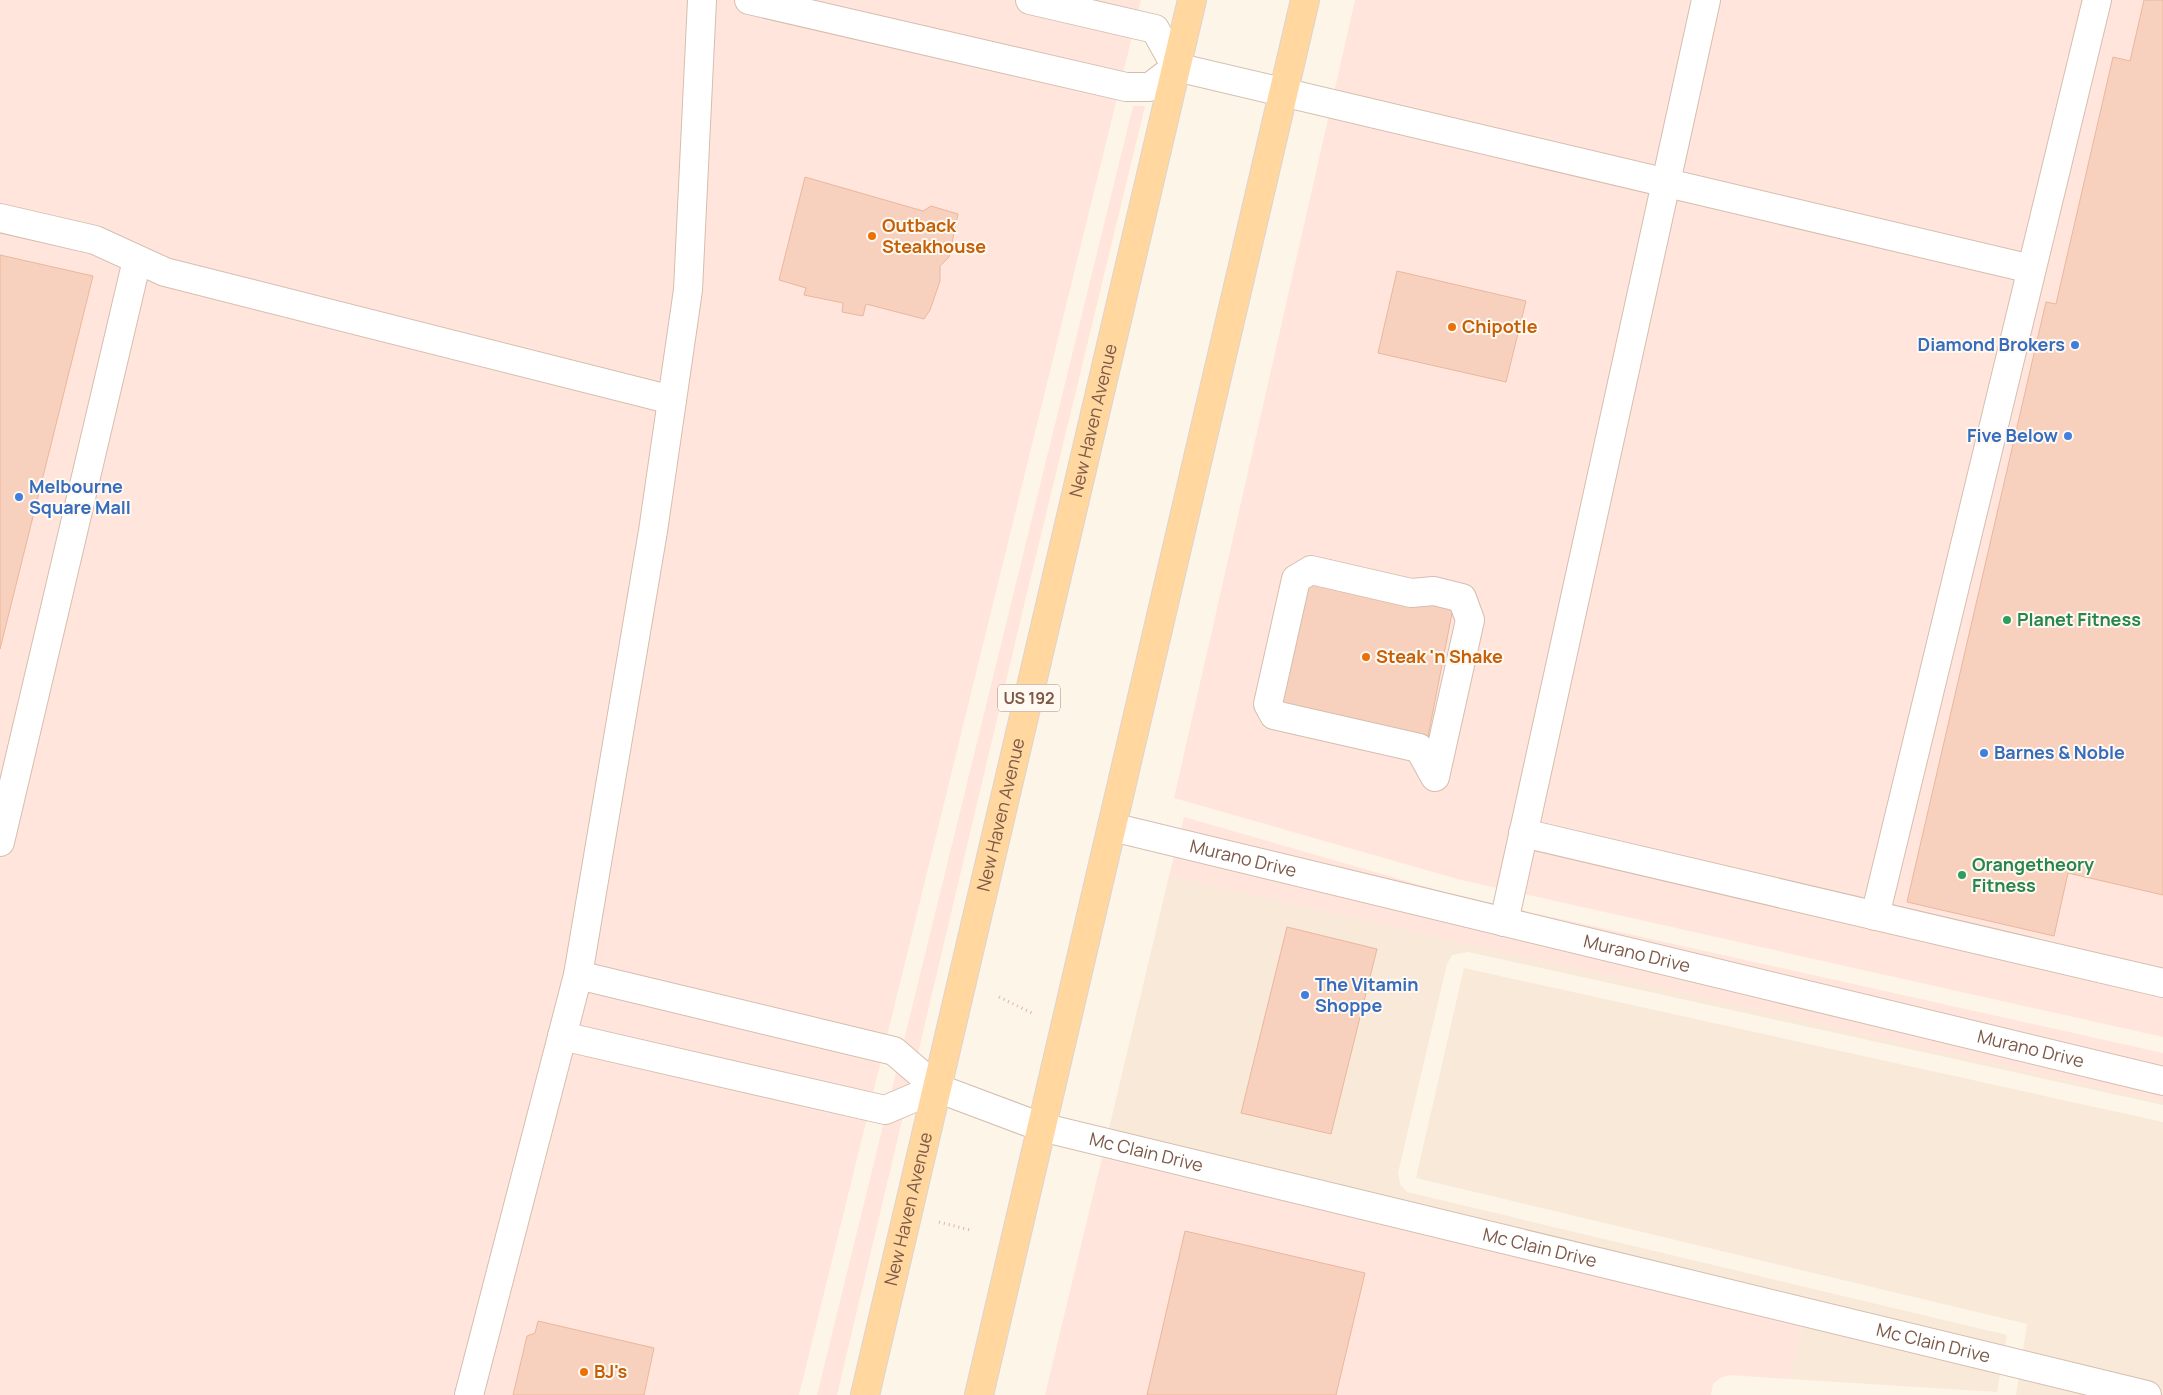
<svg xmlns="http://www.w3.org/2000/svg" width="2163" height="1395" font-family="Manrope,sans-serif">
<style>
.residential{fill:#f9e9d9}
.commercial{fill:#ffe5dc}
.building{fill:#f7d1be;stroke:#ebb69c}
.lines{fill:none;stroke-linecap:round;stroke-linejoin:round}
.minor-casing{stroke:#d5beaf;stroke-width:30}
.major-casing{stroke:#ddd4d0;stroke-width:30}
.path{stroke:#ddb49f;stroke-width:3;stroke-dasharray:1 4;stroke-linecap:butt}
.minor{stroke:#fff;stroke-width:28}
.major{stroke:#ffd79f;stroke-width:28}
.food-dot{fill:#e8710a;stroke:#fff9f1;stroke-width:2}
.shop-dot{fill:#3f7fe0;stroke:#fff9f1;stroke-width:2}
.leisure-dot{fill:#2e9e5b;stroke:#fff9f1;stroke-width:2}
.labels{text-anchor:middle;stroke-width:4;stroke-linejoin:round;paint-order:stroke}
.shield{fill:#fff9f1;stroke:#a4897b;stroke-width:1}
.shield-label{font-size:16px;font-weight:bold;fill:#7d5949}
.food-label{font-size:18px;font-weight:bold;fill:#c56008;stroke:#fff9f1;text-anchor:start}
.shop-label{font-size:18px;font-weight:bold;fill:#366cbe;stroke:#fff9f1;text-anchor:start}
.street-label{font-size:18px;fill:#7d5949;stroke:#fff9f1}
.leisure-label{font-size:18px;font-weight:bold;fill:#27864d;stroke:#fff9f1;text-anchor:start}
</style>
<rect width="100%" height="100%" fill="#fef5e9"/>
<g class="residential">
<path d="M 1169,876 L 2163,1102 L 2163,1105 L 1468,952 L 1452,955 L 1447,964 L 1398,1173 L 1400,1184 L 1407,1192 L 2007,1335 L 1997,1392 L 1789,1379 L 1804,1322 L 1102,1158 Z"/>
<path d="M 1464,968 L 2163,1122 L 2163,1395 L 2016,1395 L 2027,1324 L 1416,1178 Z"/>
</g>
<g class="commercial">
<path d="M 0,0 L 1141,0 L 799,1395 L 0,1395 Z"/>
<path d="M 1355,0 L 2163,0 L 2163,1037 L 1461,880 L 1174,798 Z"/>
<path d="M 1133,106 L 1145,106 L 1025,601 L 837,1395 L 817,1395 Z"/>
<path d="M 1184,817 L 1458,896 L 2163,1053 L 2163,1102 L 1169,876 Z"/>
<path d="M 1102,1158 L 1804,1322 L 1789,1379 L 1730,1375 L 1720,1378 L 1713,1384 L 1711,1395 L 1045,1395 Z"/>
</g>
<g class="building">
<path d="M 2144,0 L 2163,0 L 2163,895 L 2068,873 L 2054,936 L 1907,902 L 2046,302 L 2056,304 L 2113,57 L 2130,61 Z"/>
<path d="M 805,177 L 923,211 L 931,206 L 958,214 L 949,257 L 940,266 L 940,281 L 930,310 L 924,319 L 866,304 L 863,316 L 842,312 L 843,303 L 804,295 L 806,288 L 779,280 Z"/>
<path d="M 0,255 L 93,276 L 0,649 Z"/>
<path d="M 1397,271 L 1526,301 L 1506,382 L 1378,353 Z"/>
<path d="M 1306,579 L 1453,608 L 1428,737 L 1277,706 Z"/>
<path d="M 1287,927 L 1377,949 L 1331,1134 L 1241,1113 Z"/>
<path d="M 1185,1231 L 1365,1273 L 1336,1395 L 1147,1395 Z"/>
<path d="M 538,1321 L 654,1348 L 644,1395 L 513,1395 L 527,1336 L 535,1333 Z"/>
</g>
<g class="lines">
<g class="minor-casing">
<g id="minor">
<path d="M 749,0 L 1126,87 L 1150,87 L 1176,67"/>
<path d="M 1030,0 L 1155,29 L 1176,67 L 2031,269"/>
<path d="M 0,218 L 95,240 L 165,272 L 672,400"/>
<path d="M 1311,570 L 1411,593 L 1434,591 L 1462,598 L 1470,620 L 1435,777 L 1419,748 L 1274,715 L 1268,704 L 1296,579 Z"/>
<path id="s1" d="M 1112,827 L 2163,1081"/>
<path d="M 1523,833 L 2163,983"/>
<path d="M 0,842 L 137,260"/>
<path d="M 1875,916 L 2097,0"/>
<path d="M 1504,922 L 1706,0"/>
<path id="s2" d="M 578,975 L 894,1051 L 937,1088 L 1041,1127 L 2147,1395"/>
<path d="M 562,1036 L 885,1110 L 937,1088"/>
<path d="M 469,1395 L 578,975 L 653,531 L 688,290 L 702,0"/>
</g>
</g>
<g class="major-casing">
<g id="major">
<path id="s3" d="M 865,1395 L 1192,0"/>
<path d="M 979,1395 L 1305,0"/>
</g>
</g>
<g class="path">
<path d="M 999,997 L 1034,1014"/>
<path d="M 939,1222 L 970,1230"/>
</g>
<use href="#minor" class="minor"/>
<use href="#major" class="major"/>
</g>
<g class="food-dot">
<circle cx="872" cy="236" r="5"/>
<circle cx="1452" cy="327" r="5"/>
<circle cx="1366" cy="657" r="5"/>
<circle cx="584" cy="1372" r="5"/>
</g>
<g class="shop-dot">
<circle cx="2075" cy="345" r="5"/>
<circle cx="2068" cy="436" r="5"/>
<circle cx="19" cy="497" r="5"/>
<circle cx="1984" cy="753" r="5"/>
<circle cx="1305" cy="995" r="5"/>
</g>
<g class="leisure-dot">
<circle cx="2007" cy="620" r="5"/>
<circle cx="1962" cy="875" r="5"/>
</g>
<g class="labels">
<rect class="shield" x="998" y="684.5" width="62" height="27" rx="4"/>
<g class="shield-label">
<text x="1029" y="704">US 192</text>
</g>
<g class="food-label">
<text x="882" y="232">Outback<tspan x="882" dy="21">Steakhouse</tspan></text>
<text x="1462" y="333">Chipotle</text>
<text x="1376" y="663">Steak 'n Shake</text>
<text x="594" y="1378">BJ's</text>
</g>
<g class="shop-label">
<text x="2065" y="351" text-anchor="end">Diamond Brokers</text>
<text x="2058" y="442" text-anchor="end">Five Below</text>
<text x="29" y="493">Melbourne<tspan x="29" dy="21">Square Mall</tspan></text>
<text x="1994" y="759">Barnes &amp; Noble</text>
<text x="1315" y="991">The Vitamin<tspan x="1315" dy="21">Shoppe</tspan></text>
</g>
<g class="street-label">
<text dy="6" stroke="none"><textPath href="#s3" startOffset="1001">New Haven Avenue</textPath></text>
<text dy="6" stroke="none"><textPath href="#s3" startOffset="596">New Haven Avenue</textPath></text>
<text dy="6" stroke="none"><textPath href="#s1" startOffset="135">Murano Drive</textPath></text>
<text dy="6" stroke="none"><textPath href="#s1" startOffset="540">Murano Drive</textPath></text>
<text dy="6" stroke="none"><textPath href="#s1" startOffset="945">Murano Drive</textPath></text>
<text dy="6" stroke="none"><textPath href="#s2" startOffset="601">Mc Clain Drive</textPath></text>
<text dy="6" stroke="none"><textPath href="#s3" startOffset="191">New Haven Avenue</textPath></text>
<text dy="6" stroke="none"><textPath href="#s2" startOffset="1006">Mc Clain Drive</textPath></text>
<text dy="6" stroke="none"><textPath href="#s2" startOffset="1411">Mc Clain Drive</textPath></text>
</g>
<g class="leisure-label">
<text x="2017" y="626">Planet Fitness</text>
<text x="1972" y="871">Orangetheory<tspan x="1972" dy="21">Fitness</tspan></text>
</g>
</g>
</svg>
